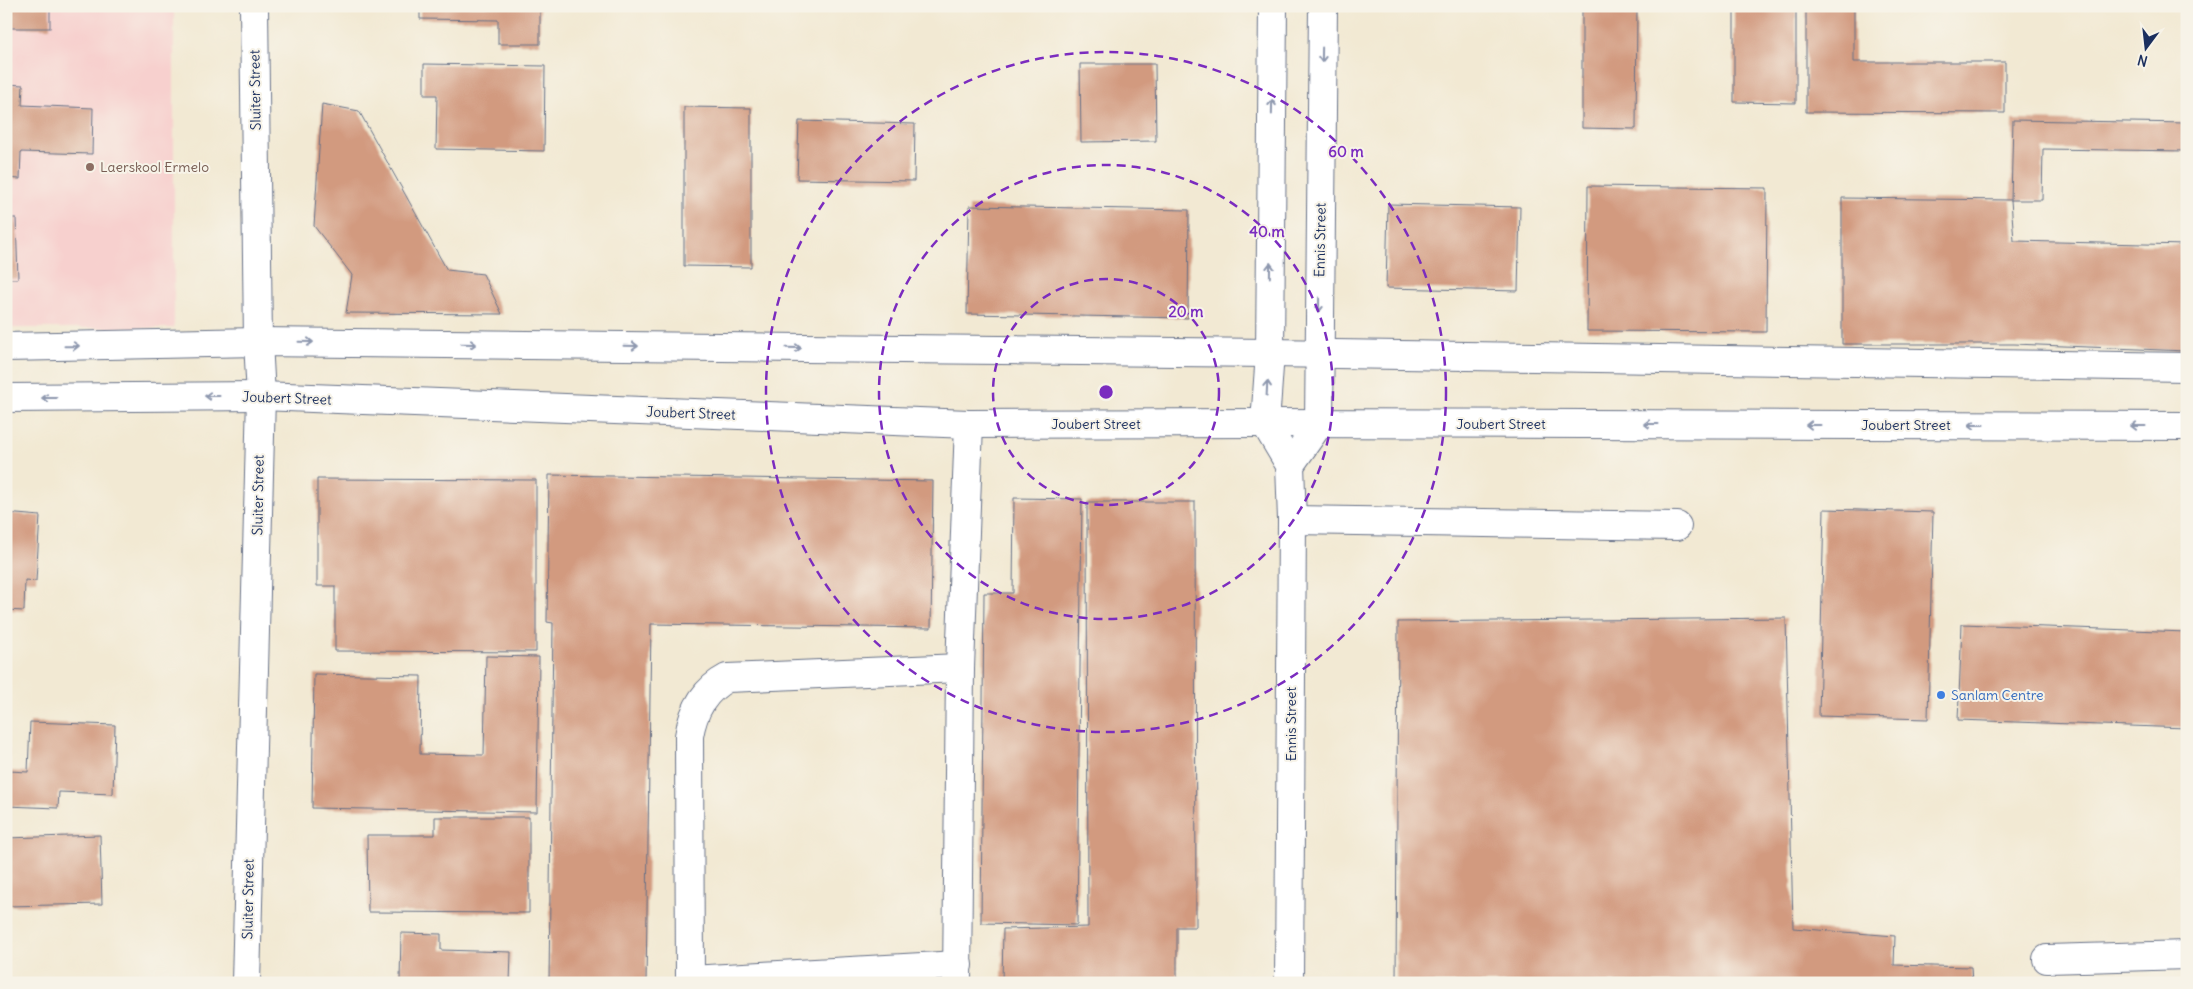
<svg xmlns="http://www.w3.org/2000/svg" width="2193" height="989" font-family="Delius,sans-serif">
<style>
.built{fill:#f7d0ce}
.building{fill:#d29a7f}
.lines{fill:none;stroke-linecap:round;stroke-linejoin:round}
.minor-casing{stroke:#667087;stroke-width:30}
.minor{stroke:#fff;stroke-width:28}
.oneway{stroke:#8d97ae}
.ring{fill:none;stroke:#7b2cbf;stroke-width:2.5;stroke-dasharray:9 6}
.education-dot{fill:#8d6e63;stroke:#f7f3e8;stroke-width:2}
.shop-dot{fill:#3f7fe0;stroke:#f7f3e8;stroke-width:2}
.labels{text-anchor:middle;stroke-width:4;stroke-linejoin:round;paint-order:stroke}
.street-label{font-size:14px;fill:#1b2f5e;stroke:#f7f3e8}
.education-label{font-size:14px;fill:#785e54;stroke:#f7f3e8;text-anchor:start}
.shop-label{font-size:14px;fill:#366cbe;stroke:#f7f3e8;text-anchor:start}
.centre{fill:#7b2cbf;stroke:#f7f3e8;stroke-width:2.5}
.ring-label{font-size:15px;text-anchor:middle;font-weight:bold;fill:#7b2cbf;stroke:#f7f3e8;stroke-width:4;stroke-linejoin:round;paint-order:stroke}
</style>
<rect width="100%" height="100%" fill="#f7f3e8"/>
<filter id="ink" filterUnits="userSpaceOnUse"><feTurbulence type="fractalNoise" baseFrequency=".02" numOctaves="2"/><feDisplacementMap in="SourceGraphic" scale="10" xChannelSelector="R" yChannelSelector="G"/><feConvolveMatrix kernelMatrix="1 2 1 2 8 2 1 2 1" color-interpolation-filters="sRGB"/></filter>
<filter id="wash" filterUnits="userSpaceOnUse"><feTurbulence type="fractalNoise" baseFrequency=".0096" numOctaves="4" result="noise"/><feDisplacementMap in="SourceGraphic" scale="20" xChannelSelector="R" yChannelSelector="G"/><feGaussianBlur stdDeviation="1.12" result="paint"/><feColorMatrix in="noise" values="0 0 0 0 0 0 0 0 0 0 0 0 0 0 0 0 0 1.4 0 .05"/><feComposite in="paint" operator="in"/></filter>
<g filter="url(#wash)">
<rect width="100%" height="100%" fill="#f2e9d3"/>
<rect class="built" x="6" y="6" width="168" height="322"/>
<g id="blocks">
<g class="building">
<rect x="6" y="6" width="44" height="22"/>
<path d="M 420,6 L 540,6 L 540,44 L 498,44 L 498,20 L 420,19 Z"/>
<path d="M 1582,6 L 1637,6 L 1636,129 L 1582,128 Z"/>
<path d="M 1734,6 L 1796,6 L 1796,103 L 1734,102 Z"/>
<path d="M 1806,6 L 1854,6 L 1854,62 L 2005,62 L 2005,113 L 1806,112 Z"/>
<path d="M 424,64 L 545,66 L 544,151 L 436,149 L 437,95 L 424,95 Z"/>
<path d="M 1080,64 L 1155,64 L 1156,141 L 1081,142 Z"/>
<path d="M 6,84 L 23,85 L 22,105 L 93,108 L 92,154 L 21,152 L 20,179 L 6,178 Z"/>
<path d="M 322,104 L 359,111 L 447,270 L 483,274 L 502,314 L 346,313 L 352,275 L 314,226 Z"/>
<path d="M 684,107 L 751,108 L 751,267 L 684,266 Z"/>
<path d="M 2013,120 L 2187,123 L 2187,151 L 2043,149 L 2042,200 L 2011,200 L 2014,241 L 2187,245 L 2187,351 L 2014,344 L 1842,344 L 1842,198 L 2011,200 Z"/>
<path d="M 799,121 L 915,124 L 914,181 L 797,179 Z"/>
<path d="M 1588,186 L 1767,188 L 1766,332 L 1587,331 Z"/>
<path d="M 1388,204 L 1520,207 L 1518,291 L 1386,288 Z"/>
<path d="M 969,206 L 1189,210 L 1188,318 L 967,314 Z"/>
<path d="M 6,218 L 16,218 L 18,279 L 6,279 Z"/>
<path d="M 549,475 L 933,481 L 931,628 L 651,624 L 646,983 L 549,983 L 553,623 L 547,622 Z"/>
<path d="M 317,479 L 536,480 L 536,652 L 335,651 L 335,586 L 317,586 Z"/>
<path d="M 1014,498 L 1082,499 L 1077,925 L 981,923 L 984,593 L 1013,593 Z"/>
<path d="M 1087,502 L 1195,502 L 1196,927 L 1177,927 L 1177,983 L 1002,983 L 1003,929 L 1088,927 Z"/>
<path d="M 1824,509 L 1933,512 L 1928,719 L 1819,716 Z"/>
<path d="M 6,513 L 40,516 L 36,581 L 25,580 L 24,611 L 6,610 Z"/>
<path d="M 1786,618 L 1793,928 L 1895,936 L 1894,965 L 1971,967 L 1972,983 L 1396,983 L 1398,622 Z"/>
<path d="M 1962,624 L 2187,632 L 2187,728 L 1958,720 Z"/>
<path d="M 486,656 L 539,657 L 537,812 L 312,808 L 314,674 L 421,676 L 420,754 L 484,755 Z"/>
<path d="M 30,722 L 115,725 L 113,794 L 59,792 L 58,808 L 6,806 L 6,749 L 9,749 L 9,771 L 28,772 Z"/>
<path d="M 435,817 L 529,817 L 529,913 L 368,912 L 367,835 L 435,835 Z"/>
<path d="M 100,835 L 102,904 L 6,906 L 6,838 Z"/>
<path d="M 401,933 L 441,934 L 441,950 L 511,952 L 510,983 L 400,982 Z"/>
</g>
</g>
</g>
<g filter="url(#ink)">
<use href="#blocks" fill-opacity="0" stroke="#667087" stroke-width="1"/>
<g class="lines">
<g class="minor-casing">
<g id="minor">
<path d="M 1273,6 L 1270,353 L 1265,423 L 1290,465 L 1292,520 L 1289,983"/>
<path d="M 6,347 L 258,342 L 1270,353 L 2187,367"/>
<path d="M 6,398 L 261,396 L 969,424 L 1265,423 L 2187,426"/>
<path d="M 1290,465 L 1319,424 L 1323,6"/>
<path d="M 1292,520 L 1677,526"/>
<path d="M 2047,959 L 2187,955"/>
<path d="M 690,980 L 958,965"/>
<path d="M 246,983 L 261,396 L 258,342 L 254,6"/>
<path d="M 690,983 L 689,736 C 693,711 704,690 727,678 L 960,668"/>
<path d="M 957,983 L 960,668 L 969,424"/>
</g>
</g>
<use href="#minor" class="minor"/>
</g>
<defs><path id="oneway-shaft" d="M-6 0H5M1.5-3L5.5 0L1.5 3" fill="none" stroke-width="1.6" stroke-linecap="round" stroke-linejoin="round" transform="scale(1.25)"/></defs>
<g class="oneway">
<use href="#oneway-shaft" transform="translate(1322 55) rotate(91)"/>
<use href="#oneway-shaft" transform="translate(1272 107) rotate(-89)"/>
<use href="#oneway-shaft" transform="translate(1270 270) rotate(-89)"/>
<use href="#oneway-shaft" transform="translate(1319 305) rotate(91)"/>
<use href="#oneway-shaft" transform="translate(306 342) rotate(1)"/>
<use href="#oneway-shaft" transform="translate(469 344) rotate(1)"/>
<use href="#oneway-shaft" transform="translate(72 346) rotate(-1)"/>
<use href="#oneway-shaft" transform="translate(631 346) rotate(1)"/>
<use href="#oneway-shaft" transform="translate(794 348) rotate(1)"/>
<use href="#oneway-shaft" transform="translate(1267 388) rotate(-87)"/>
<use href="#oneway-shaft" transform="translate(212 396) rotate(180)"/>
<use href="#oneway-shaft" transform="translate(49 398) rotate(180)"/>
<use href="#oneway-shaft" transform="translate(1651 424) rotate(-180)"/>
<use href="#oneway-shaft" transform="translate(1813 425) rotate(-180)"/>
<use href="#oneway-shaft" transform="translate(1976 425) rotate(-180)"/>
<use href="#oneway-shaft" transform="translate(2138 426) rotate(-180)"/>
</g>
</g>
<g class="ring">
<circle cx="1106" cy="392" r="113"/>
<circle cx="1106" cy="392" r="227"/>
<circle cx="1106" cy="392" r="340"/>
</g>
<circle class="education-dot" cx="90" cy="167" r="5"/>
<circle class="shop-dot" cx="1941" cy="695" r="5"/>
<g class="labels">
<g class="street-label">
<text transform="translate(255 90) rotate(-91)" y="5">Sluiter Street</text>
<text transform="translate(1320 240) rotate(-89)" y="5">Ennis Street</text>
<text transform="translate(287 398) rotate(2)" y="5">Joubert Street</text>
<text transform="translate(691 413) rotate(2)" y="5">Joubert Street</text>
<text x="1096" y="429">Joubert Street</text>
<text x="1501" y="429">Joubert Street</text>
<text x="1906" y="430">Joubert Street</text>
<text transform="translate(258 495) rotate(-89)" y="5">Sluiter Street</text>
<text transform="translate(1291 724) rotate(-90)" y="5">Ennis Street</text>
<text transform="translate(248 899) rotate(-89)" y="5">Sluiter Street</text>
</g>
<g class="education-label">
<text x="100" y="172">Laerskool Ermelo</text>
</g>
<g class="shop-label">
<text x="1951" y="700">Sanlam Centre</text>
</g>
</g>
<circle cx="1106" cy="392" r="8" class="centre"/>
<g class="ring-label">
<text x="1346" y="157">60 m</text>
<text x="1267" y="237">40 m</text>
<text x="1186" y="317">20 m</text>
</g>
<rect width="2193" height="989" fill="none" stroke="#f7f3e8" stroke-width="25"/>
<g transform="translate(2146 48) rotate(195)" stroke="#f7f3e8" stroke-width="4" paint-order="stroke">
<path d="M0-4L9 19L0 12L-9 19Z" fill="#1b2f5e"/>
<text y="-8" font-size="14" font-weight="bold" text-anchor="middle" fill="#1b2f5e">N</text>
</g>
</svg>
